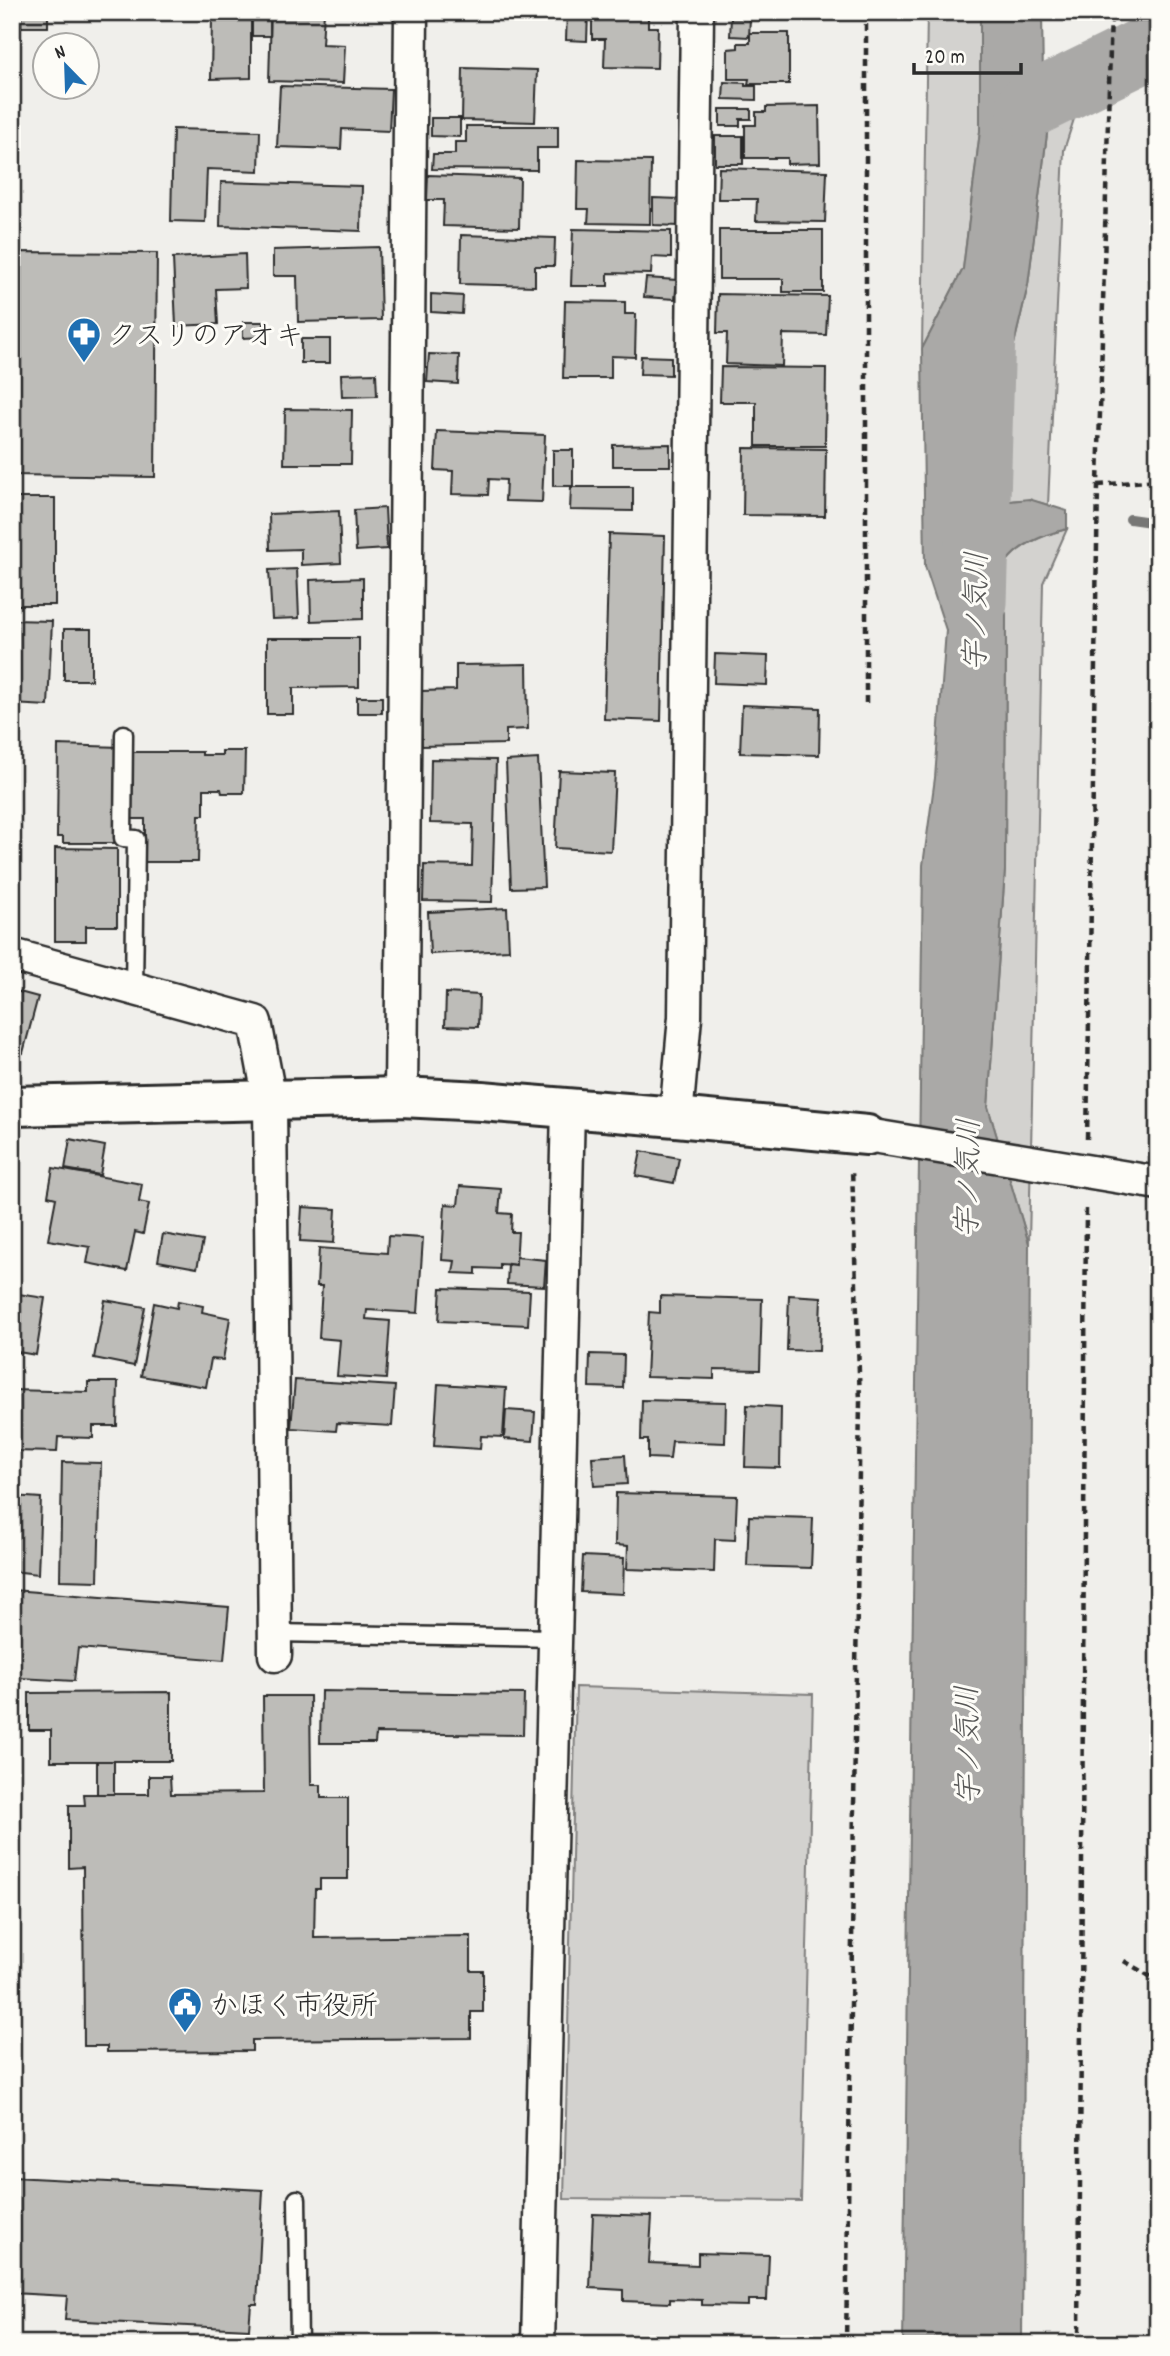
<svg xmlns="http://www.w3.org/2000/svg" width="1170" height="2356" font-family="Dekko,'Klee One',sans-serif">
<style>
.green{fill:#d3d2cf;stroke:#7f7e7d;stroke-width:2}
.water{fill:#aaa9a7;stroke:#777775;stroke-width:2}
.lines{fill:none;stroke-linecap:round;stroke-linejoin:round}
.stream{stroke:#777775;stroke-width:10}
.river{stroke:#aaa9a7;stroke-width:65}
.building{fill:#bdbcb8;stroke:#2b2b2b;stroke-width:2}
.service-casing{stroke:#2b2b2b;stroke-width:21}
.minor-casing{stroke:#2b2b2b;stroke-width:37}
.tertiary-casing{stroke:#2b2b2b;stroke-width:44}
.path{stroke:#2b2b2b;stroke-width:4.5;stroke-dasharray:7 5;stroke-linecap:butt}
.service{stroke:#fdfcf7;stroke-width:16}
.minor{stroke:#fdfcf7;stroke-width:32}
.tertiary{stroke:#fdfcf7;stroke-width:38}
.labels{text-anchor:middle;stroke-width:6;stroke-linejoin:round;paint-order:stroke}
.poi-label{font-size:28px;fill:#2b2b2b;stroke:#fdfcf7;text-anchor:start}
.water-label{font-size:30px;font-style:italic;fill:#575756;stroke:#fdfcf7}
</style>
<rect width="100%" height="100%" fill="#f0efeb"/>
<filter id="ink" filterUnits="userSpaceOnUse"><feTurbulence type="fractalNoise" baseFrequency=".0143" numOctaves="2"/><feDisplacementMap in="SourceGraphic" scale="14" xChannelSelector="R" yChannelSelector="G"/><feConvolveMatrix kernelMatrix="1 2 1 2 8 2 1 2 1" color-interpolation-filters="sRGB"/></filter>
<g filter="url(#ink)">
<g class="green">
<path d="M 927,12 L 980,12 L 980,131 L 963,269 L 922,349 Z"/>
<path d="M 1107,76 L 1074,119 L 1064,150 L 1048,505 C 1009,492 997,507 962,519 L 958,496 L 971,434 L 1008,370 L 1028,285 L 1049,118 Z"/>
<path d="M 1067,529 L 1043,583 L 1029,1244 L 988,1107 L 1005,870 L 1006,614 C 1003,606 996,592 997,583 C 1003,550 1039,536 1067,529 Z"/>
<path d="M 576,1687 L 813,1694 L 801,2201 L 564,2199 Z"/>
</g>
<path class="water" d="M 980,12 L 1042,12 L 1043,80 L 1107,55 L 1107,76 L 1049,118 L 1028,285 L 1008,370 L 971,434 L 958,496 L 962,519 L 984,511 L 1002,502 L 1029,499 L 1067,511 L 1067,529 C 1038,536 1003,550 998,583 C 996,591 1003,606 1006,614 L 1005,870 L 988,1107 L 1029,1244 L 1022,2344 L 903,2344 L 923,865 L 935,778 L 946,630 L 925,566 L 922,349 L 963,269 L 980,131 Z"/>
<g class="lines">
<path class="stream" d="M 1130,519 L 1158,523"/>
<g class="river">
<path d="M 1029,106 L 1158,43"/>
<path d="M 975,603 L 983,331"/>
</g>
</g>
<g class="building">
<rect x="21" y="12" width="27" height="15"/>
<path d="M 219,12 L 251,12 L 251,78 L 211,79 L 212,19 L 219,19 Z"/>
<rect x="252" y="12" width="18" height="24"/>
<path d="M 271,12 L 324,12 L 322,44 L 345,45 L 343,83 L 269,81 Z"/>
<path d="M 567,12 L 588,12 L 587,41 L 566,40 Z"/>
<path d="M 592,12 L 648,12 L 648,27 L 658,27 L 657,68 L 604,67 L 605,39 L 592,39 Z"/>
<path d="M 731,18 L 750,18 L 749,37 L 730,36 Z"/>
<path d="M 12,31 L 18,31 L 17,94 L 12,94 Z"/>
<path d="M 750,33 L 789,33 L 789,84 L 748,84 L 749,79 L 728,79 L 728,49 L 738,48 L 738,43 L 750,43 Z"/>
<path d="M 463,68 L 537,70 L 535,122 L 462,120 Z"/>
<path d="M 724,82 L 745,83 L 745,86 L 756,86 L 756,100 L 723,99 Z"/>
<path d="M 280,86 L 391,89 L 389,131 L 342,129 L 341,149 L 277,147 Z"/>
<path d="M 819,106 L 820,163 L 787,164 L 787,158 L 745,158 L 745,125 L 756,125 L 756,112 L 766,112 L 766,107 Z"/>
<path d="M 720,109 L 751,109 L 751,119 L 740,119 L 740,126 L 720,126 Z"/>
<path d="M 431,118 L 460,118 L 460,137 L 431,136 Z"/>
<path d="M 466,126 L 558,126 L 558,148 L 537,148 L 537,170 L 432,169 L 433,154 L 455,154 L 455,142 L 466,142 Z"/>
<path d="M 173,129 L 260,131 L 259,171 L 207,169 L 205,222 L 171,221 Z"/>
<rect x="715" y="136" width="28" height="28"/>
<path d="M 578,160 L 651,161 L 650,224 L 588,223 L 589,209 L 577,209 Z"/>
<path d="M 719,168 L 827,171 L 825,222 L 756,221 L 757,199 L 718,199 Z"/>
<path d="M 428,175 L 520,178 L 519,228 L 443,226 L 444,200 L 427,200 Z"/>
<path d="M 221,182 L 362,186 L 361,231 L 220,226 Z"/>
<path d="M 653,198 L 680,199 L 679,226 L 653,225 Z"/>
<path d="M 573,229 L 671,231 L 671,258 L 652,257 L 651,274 L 608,273 L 608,286 L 571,286 Z"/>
<path d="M 719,230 L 823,230 L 823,292 L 783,292 L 783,279 L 719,279 Z"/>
<path d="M 461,235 L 555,238 L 554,266 L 535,266 L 535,286 L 460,284 Z"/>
<path d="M 379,247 L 381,320 L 298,322 L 297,276 L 273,276 L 273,250 Z"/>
<path d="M 12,252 L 157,253 L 155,477 L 12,475 Z"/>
<path d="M 245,254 L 246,288 L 216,289 L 218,324 L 176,326 L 173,258 Z"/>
<path d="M 646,278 L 677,280 L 675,299 L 644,297 Z"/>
<path d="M 431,294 L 463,296 L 462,314 L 431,312 Z"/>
<path d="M 718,294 L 828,296 L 826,335 L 783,334 L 782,366 L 726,364 L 727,333 L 717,333 Z"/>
<path d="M 565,301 L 625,302 L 625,314 L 636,314 L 635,357 L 611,356 L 611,378 L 563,378 Z"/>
<path d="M 243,322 L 264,322 L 263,337 L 243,338 Z"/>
<rect x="301" y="339" width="29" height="24"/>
<path d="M 429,354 L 459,355 L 458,384 L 427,382 Z"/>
<path d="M 641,356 L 671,357 L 671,375 L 640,374 Z"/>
<path d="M 721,367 L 826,368 L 825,446 L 756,446 L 756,402 L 720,402 Z"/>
<path d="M 376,373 L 377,396 L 342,397 L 341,374 Z"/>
<path d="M 285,409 L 352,410 L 351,464 L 284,464 Z"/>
<path d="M 437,431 L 545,435 L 542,502 L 505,501 L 506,480 L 489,479 L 488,495 L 452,494 L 453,471 L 435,470 Z"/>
<path d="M 670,444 L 670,466 L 613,466 L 613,445 Z"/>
<path d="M 744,448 L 826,449 L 825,516 L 743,515 Z"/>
<rect x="553" y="450" width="20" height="36"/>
<path d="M 571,487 L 633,487 L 633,511 L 570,510 Z"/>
<rect x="12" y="498" width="43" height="107"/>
<path d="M 385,508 L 387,549 L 356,551 L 354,510 Z"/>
<path d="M 339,511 L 341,563 L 301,565 L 301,549 L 270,550 L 269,514 Z"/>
<path d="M 609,534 L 665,536 L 661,721 L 604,719 Z"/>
<path d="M 297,569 L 299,618 L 272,619 L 269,570 Z"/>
<path d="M 363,578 L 363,619 L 311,621 L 310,580 Z"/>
<path d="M 12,620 L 52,621 L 48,706 L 12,704 Z"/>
<rect x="64" y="629" width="27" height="51"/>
<path d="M 267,638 L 359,638 L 359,687 L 293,688 L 293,714 L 267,714 Z"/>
<path d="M 715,654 L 768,656 L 767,685 L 714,683 Z"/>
<path d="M 527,664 L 528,729 L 506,730 L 506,744 L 422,746 L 421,691 L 456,690 L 456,665 Z"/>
<rect x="357" y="697" width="25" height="16"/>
<path d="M 742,705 L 820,708 L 819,755 L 740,753 Z"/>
<path d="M 58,745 L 121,747 L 118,843 L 63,843 L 63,837 L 57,837 Z"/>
<path d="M 222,751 L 245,751 L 244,793 L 222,793 L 221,789 L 204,789 L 204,815 L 199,815 L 198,862 L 145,862 L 145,819 L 130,819 L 131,752 L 202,752 L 202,755 L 222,755 Z"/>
<path d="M 431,759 L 496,760 L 492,902 L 423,901 L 424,865 L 472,866 L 473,824 L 430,823 Z"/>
<path d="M 538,759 L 544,887 L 511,888 L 506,761 Z"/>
<path d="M 559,771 L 615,773 L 611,851 L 555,848 Z"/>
<path d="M 55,848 L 117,849 L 117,926 L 86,926 L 86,941 L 55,941 Z"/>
<path d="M 507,908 L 509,950 L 430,954 L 428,912 Z"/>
<path d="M 12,990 L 38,997 L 23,1053 L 12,1050 Z"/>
<path d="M 446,993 L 479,995 L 478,1027 L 445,1026 Z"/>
<path d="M 70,1139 L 105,1146 L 100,1175 L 65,1169 Z"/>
<path d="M 641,1151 L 679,1158 L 674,1183 L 636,1176 Z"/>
<path d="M 53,1168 L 142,1184 L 139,1202 L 149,1204 L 143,1234 L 135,1232 L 127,1271 L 87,1263 L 90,1247 L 48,1240 L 56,1198 L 48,1196 Z"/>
<path d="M 460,1186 L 501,1189 L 499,1213 L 512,1214 L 511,1232 L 518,1232 L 516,1265 L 500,1264 L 500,1269 L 476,1268 L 476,1274 L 453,1273 L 455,1261 L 442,1260 L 445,1204 L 458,1205 Z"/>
<path d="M 302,1207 L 336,1209 L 334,1243 L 300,1241 Z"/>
<path d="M 163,1234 L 203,1241 L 197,1268 L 158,1261 Z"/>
<path d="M 388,1236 L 423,1238 L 418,1313 L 367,1310 L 366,1319 L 390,1321 L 386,1379 L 337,1376 L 340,1340 L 319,1338 L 322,1286 L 317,1286 L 319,1248 L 387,1253 Z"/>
<path d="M 516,1257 L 546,1260 L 544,1286 L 507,1284 L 508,1264 L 516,1265 Z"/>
<path d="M 441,1288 L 530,1291 L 528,1325 L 439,1321 Z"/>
<path d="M 12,1293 L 45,1298 L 36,1355 L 12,1351 Z"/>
<path d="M 789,1295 L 821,1297 L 819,1351 L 787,1350 Z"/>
<path d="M 660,1296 L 762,1299 L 760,1370 L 714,1369 L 714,1379 L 646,1377 L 649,1312 L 660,1313 Z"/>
<path d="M 105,1300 L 145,1307 L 134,1366 L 94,1358 Z"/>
<path d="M 178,1301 L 203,1306 L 202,1312 L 230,1318 L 223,1360 L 211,1359 L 206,1387 L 141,1376 L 154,1303 L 177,1308 Z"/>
<path d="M 590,1354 L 624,1355 L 623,1388 L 589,1387 Z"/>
<path d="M 295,1380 L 395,1386 L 392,1426 L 337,1423 L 336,1431 L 291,1428 Z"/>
<path d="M 88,1382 L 118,1382 L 117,1426 L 93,1426 L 93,1438 L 58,1437 L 57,1452 L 12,1451 L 12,1390 L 88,1392 Z"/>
<path d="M 438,1384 L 506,1388 L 503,1437 L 481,1436 L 480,1449 L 434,1446 Z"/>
<path d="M 642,1400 L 726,1402 L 725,1443 L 672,1441 L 670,1459 L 648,1458 L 648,1440 L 641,1440 Z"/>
<path d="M 747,1405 L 781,1407 L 780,1468 L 745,1467 Z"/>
<path d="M 506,1410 L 535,1412 L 533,1441 L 504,1439 Z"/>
<path d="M 625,1455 L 627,1484 L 594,1486 L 592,1457 Z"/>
<path d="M 62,1462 L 101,1463 L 98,1581 L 60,1580 Z"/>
<path d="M 616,1493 L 737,1496 L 735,1540 L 715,1539 L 714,1572 L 627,1569 L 628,1546 L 615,1545 Z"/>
<path d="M 12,1496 L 41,1498 L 38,1574 L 12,1571 Z"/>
<path d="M 749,1516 L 813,1518 L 811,1568 L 747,1566 Z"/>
<path d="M 583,1556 L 624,1558 L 623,1594 L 581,1592 Z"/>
<path d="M 12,1590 L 229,1607 L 224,1660 L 78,1648 L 74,1681 L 20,1678 L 19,1691 L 12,1690 Z"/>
<path d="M 321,1691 L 524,1694 L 523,1735 L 376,1733 L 375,1743 L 320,1743 Z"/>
<path d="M 171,1692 L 171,1761 L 51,1761 L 51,1730 L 29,1730 L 29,1693 Z"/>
<path d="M 263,1696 L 310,1696 L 311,1785 L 321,1785 L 321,1798 L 348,1798 L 348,1879 L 320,1879 L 320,1889 L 315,1889 L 314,1938 L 471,1936 L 471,1971 L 483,1971 L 483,2012 L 471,2012 L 471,2038 L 252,2040 L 252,2051 L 107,2052 L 107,2046 L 84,2046 L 83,1867 L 69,1868 L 69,1805 L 85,1805 L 84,1794 L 149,1794 L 149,1776 L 170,1776 L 171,1794 L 264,1793 Z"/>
<rect x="97" y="1761" width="17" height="33"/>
<path d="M 12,2177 L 263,2190 L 257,2304 L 251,2304 L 249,2329 L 65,2320 L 67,2296 L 12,2293 Z"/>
<path d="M 593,2214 L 652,2216 L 649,2263 L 698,2265 L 698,2253 L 769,2255 L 767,2300 L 748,2300 L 748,2306 L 702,2305 L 702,2300 L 670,2299 L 670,2303 L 624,2301 L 624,2290 L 590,2288 Z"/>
</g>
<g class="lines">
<g class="service-casing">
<g id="service">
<path d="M 124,734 L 123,838 L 136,839 L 134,990"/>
<path d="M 274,1633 L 556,1638"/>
<path d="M 297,2199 L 299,2344"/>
</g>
</g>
<g class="minor-casing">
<g id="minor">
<path d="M 12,955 L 255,1022 L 270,1101 L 275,1655"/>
<path d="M 401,1097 L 411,12"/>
<path d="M 676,1117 L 685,1017 L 697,12"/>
<path d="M 867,1135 L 1158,1183"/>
<path d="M 538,2344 L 568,1108"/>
</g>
</g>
<g class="tertiary-casing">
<path id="tertiary" d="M 12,1106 L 401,1097 L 482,1101 L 676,1117 L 867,1135"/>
</g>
<g class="path">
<path d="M 866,12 L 866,704"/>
<path d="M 1098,485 L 1158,480"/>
<path d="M 1087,1139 L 1098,485 L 1111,12"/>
<path d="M 1124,1961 L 1158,1981"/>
<path d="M 846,2344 L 860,1402 L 852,1169"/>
<path d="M 1079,2344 L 1086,1204"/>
</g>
<use href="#service" class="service"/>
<use href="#minor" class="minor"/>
<use href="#tertiary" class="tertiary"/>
</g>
</g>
<defs>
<g id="pharmacy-pin" transform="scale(1.75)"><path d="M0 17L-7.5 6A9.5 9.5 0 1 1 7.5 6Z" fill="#1f6fb2" stroke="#fdfcf7"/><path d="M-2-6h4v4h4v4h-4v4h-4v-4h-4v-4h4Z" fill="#fff"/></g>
<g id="civic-pin" transform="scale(1.75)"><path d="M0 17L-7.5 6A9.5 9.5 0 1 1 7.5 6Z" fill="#1f6fb2" stroke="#fdfcf7"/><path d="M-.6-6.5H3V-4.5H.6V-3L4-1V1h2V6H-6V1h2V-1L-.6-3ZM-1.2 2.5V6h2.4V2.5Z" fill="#fff"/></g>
</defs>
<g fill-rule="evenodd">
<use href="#pharmacy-pin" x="84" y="334"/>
<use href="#civic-pin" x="185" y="2004"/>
</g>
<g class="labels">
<g class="poi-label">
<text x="108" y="344">クスリのアオキ</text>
<text x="210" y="2014">かほく市役所</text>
</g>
<g class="water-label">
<text transform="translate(975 611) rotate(-89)" y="10">宇ノ気川</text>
<text transform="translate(967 1178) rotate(-89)" y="10">宇ノ気川</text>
<text transform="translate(967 1745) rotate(-91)" y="10">宇ノ気川</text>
</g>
</g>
<rect width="1170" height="2356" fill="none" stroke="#fdfcf7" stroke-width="42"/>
<rect x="21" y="21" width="1128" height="2314" fill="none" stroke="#2b2b2b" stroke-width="2.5" filter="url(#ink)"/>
<g transform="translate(66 66) rotate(337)"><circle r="33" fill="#fdfcf7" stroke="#a9a8a5" stroke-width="2"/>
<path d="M0-5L12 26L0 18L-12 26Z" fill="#1f6fb2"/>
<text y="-10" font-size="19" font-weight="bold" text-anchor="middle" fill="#2b2b2b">N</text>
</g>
<path d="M914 63v10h107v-10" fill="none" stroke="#2b2b2b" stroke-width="3.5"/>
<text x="925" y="63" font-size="21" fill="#2b2b2b" stroke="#fdfcf7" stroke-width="5" paint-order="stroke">20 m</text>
</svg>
